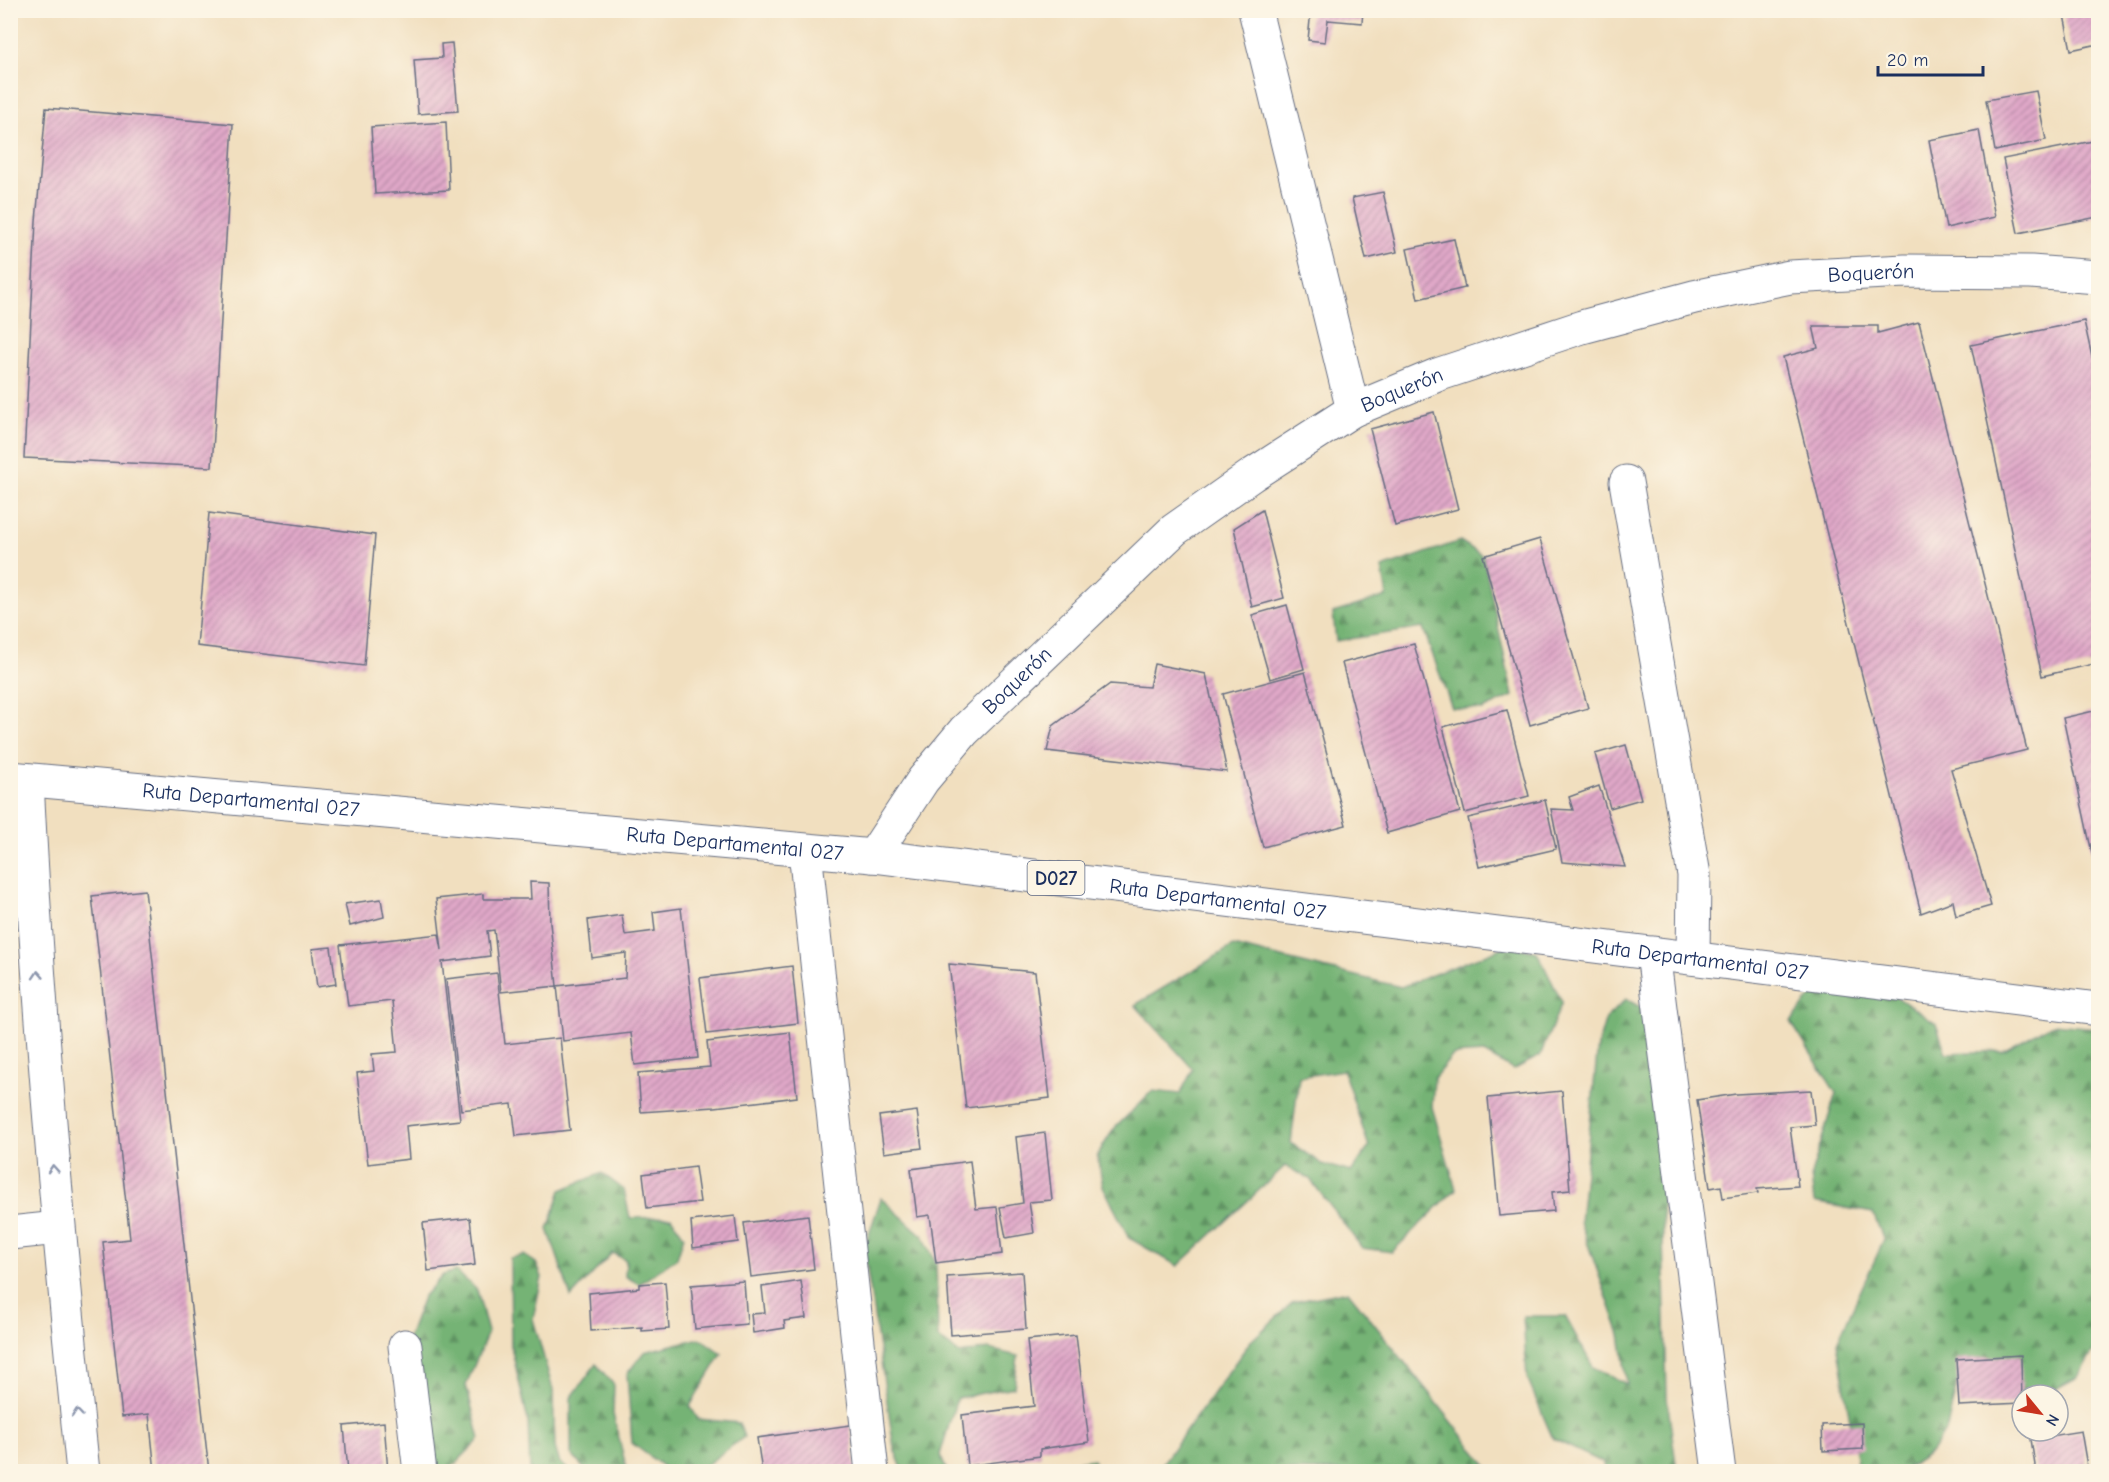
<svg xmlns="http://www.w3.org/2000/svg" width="2109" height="1482" font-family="'Comic Neue',sans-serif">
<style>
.forest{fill:url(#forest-firs);stroke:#487169;stroke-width:1.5;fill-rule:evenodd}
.building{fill:url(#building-hatch)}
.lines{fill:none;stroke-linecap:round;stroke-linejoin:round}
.minor-casing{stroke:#666d80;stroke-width:35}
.major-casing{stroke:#666d80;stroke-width:35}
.minor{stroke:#fff;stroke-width:33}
.major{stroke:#fff;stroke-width:33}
.oneway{stroke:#8d97ae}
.labels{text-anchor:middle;stroke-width:5;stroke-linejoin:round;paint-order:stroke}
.shield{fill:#fcf5e5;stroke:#5e6a86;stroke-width:1.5}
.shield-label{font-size:20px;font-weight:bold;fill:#1b2f5e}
.street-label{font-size:21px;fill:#1b2f5e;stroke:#fcf5e5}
</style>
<defs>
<pattern id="forest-firs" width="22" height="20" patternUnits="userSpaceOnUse" patternTransform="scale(1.5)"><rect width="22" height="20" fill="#74b374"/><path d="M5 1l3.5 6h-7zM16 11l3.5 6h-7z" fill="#5e9262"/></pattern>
<pattern id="building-hatch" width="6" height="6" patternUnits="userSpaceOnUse" patternTransform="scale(1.5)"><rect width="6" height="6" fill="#e0a8c8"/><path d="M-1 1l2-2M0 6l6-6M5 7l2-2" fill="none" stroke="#b589a6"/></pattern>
</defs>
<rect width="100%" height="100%" fill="#fcf5e5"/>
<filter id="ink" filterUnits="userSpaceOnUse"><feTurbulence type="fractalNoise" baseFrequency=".0167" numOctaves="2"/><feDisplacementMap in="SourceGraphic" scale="12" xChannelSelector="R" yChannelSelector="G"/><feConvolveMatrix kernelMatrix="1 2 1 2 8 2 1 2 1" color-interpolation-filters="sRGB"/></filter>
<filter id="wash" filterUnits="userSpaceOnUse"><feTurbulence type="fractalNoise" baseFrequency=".008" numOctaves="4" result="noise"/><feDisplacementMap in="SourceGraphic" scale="24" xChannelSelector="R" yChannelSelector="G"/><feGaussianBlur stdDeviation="1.35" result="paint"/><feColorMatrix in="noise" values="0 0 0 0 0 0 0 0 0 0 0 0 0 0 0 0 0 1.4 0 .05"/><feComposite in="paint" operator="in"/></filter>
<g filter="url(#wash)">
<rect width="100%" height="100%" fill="#f1dfbf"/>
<g class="forest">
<path d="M 1460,541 L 1483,556 L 1513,696 L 1483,710 L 1452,708 L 1423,628 L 1336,641 L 1333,613 L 1387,596 L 1382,568 Z"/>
<path d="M 1233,946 L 1401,987 L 1507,946 L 1537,952 L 1562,1002 L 1540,1056 L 1513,1070 L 1484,1053 L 1453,1055 L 1434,1078 L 1432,1107 L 1456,1189 L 1392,1252 L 1362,1248 L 1310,1179 L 1285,1166 L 1178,1266 L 1129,1238 L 1103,1186 L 1097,1156 L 1113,1130 L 1152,1091 L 1180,1094 L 1193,1069 L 1135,1005 ZM 1343,1070 L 1369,1147 L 1351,1172 L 1322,1164 L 1291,1143 L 1299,1077 Z"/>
<path d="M 1831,982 L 1888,991 L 1936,1024 L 1946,1053 L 2003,1051 L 2053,1024 L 2098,1028 L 2098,1342 L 2078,1377 L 2044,1395 L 2022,1395 L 2022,1403 L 1989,1362 L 1960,1370 L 1947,1428 L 1931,1452 L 1902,1471 L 1862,1471 L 1858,1469 L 1837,1342 L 1884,1240 L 1873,1213 L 1814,1202 L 1811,1175 L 1836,1093 L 1791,1022 L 1808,1000 Z"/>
<path d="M 1626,999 L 1651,1013 L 1659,1072 L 1667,1398 L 1677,1471 L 1605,1471 L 1604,1463 L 1553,1439 L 1527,1378 L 1523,1316 L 1565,1316 L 1593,1367 L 1627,1384 L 1620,1334 L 1580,1222 L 1598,1045 L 1606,1018 Z"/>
<path d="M 602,1173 L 624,1190 L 630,1218 L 671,1217 L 684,1236 L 677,1258 L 639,1284 L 625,1276 L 626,1260 L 612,1253 L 571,1297 L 548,1229 L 561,1190 Z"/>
<path d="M 881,1198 L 923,1236 L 936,1263 L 938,1338 L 960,1354 L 989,1349 L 1018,1356 L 1014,1387 L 957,1398 L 940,1455 L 947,1471 L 903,1471 L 894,1448 L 864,1249 Z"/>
<path d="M 524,1255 L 536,1263 L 542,1277 L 533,1319 L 553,1390 L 555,1447 L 559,1461 L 569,1471 L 530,1471 L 528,1421 L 511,1346 L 510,1258 Z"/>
<path d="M 456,1271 L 477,1290 L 488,1332 L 466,1385 L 480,1439 L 452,1467 L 439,1469 L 425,1445 L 405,1346 L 423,1297 L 443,1275 Z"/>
<path d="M 1348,1291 L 1491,1471 L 1157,1471 L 1250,1342 L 1293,1302 Z"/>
<path d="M 700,1338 L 722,1354 L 690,1406 L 698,1419 L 739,1423 L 744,1437 L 698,1471 L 669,1471 L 632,1443 L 627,1374 L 644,1352 Z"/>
<path d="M 596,1364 L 614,1385 L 613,1414 L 627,1471 L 586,1471 L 571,1454 L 571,1398 Z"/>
<path d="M 1093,1459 L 1097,1471 L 1013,1471 Z"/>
</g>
<g id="blocks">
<g class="building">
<path d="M 1311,10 L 1363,10 L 1362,23 L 1328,20 L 1325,42 L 1308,40 Z"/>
<path d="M 2063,10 L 2098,10 L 2098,44 L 2071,50 Z"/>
<path d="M 452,43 L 458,111 L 418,114 L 414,60 L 442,58 L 441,44 Z"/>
<path d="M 2036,91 L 2046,140 L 1995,151 L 1986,100 Z"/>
<path d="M 46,108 L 233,124 L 212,467 L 24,458 L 36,221 Z"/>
<path d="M 446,122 L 449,190 L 375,194 L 371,127 Z"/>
<path d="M 1979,130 L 1995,217 L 1946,228 L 1929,140 Z"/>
<path d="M 2098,140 L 2098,217 L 2018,233 L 2003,159 Z"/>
<path d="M 1383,192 L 1397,252 L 1366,259 L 1352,198 Z"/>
<path d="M 1454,239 L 1465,288 L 1418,299 L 1407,249 Z"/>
<path d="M 2084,321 L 2094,366 L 2098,365 L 2098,663 L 2042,676 L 1971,345 Z"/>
<path d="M 1919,322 L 2027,750 L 1951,769 L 1991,906 L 1956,916 L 1953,901 L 1921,913 L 1783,357 L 1818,348 L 1813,326 L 1878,326 L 1878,333 Z"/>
<path d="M 1434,412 L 1458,509 L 1395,526 L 1370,429 Z"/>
<path d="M 1262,510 L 1284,598 L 1252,607 L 1234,528 Z"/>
<path d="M 209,513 L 375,535 L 364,666 L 197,646 Z"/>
<path d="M 1540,539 L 1588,708 L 1530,725 L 1483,556 Z"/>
<path d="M 1287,605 L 1304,669 L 1270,679 L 1252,615 Z"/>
<path d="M 1414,644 L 1460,812 L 1387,833 L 1342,663 Z"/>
<path d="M 1154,664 L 1206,674 L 1227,772 L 1047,751 L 1053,726 L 1110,684 L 1149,687 Z"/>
<path d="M 1305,672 L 1346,825 L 1263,847 L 1223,694 Z"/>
<path d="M 1507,710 L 1529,796 L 1465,813 L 1443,727 Z"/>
<path d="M 2098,710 L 2098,881 L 2063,718 Z"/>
<path d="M 1626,745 L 1641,799 L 1610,808 L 1595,754 Z"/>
<path d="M 1599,786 L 1607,811 L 1625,867 L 1562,862 L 1551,809 L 1573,810 L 1569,797 Z"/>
<path d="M 1545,800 L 1556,849 L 1479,867 L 1468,818 Z"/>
<path d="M 530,882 L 549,883 L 550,923 L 557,986 L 501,992 L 494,930 L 487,931 L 490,956 L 442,962 L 460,1120 L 406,1126 L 409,1159 L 368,1164 L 357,1073 L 374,1071 L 372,1054 L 397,1052 L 392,1001 L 348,1006 L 340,945 L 439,934 L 442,950 L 436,899 L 483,894 L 483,899 L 531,899 Z"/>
<path d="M 145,890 L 209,1472 L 155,1472 L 149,1414 L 122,1417 L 103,1242 L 130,1239 L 92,896 Z"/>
<path d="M 381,899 L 384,917 L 350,926 L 345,904 Z"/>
<path d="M 681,908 L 698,1058 L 635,1065 L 631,1033 L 563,1041 L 557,986 L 625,978 L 626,953 L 592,958 L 588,920 L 622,915 L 625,935 L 655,931 L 653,912 Z"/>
<path d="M 331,947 L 336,984 L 317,987 L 312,949 Z"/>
<path d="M 949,964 L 1035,972 L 1050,1098 L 966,1108 Z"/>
<path d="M 792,966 L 798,1023 L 707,1034 L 700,978 Z"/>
<path d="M 497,973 L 505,1044 L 560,1038 L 570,1130 L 516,1136 L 512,1104 L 461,1110 L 446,979 Z"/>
<path d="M 790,1032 L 797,1097 L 715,1107 L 641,1112 L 638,1073 L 710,1067 L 707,1042 Z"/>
<path d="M 1811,1090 L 1815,1125 L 1790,1127 L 1798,1186 L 1757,1189 L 1758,1193 L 1723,1198 L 1721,1186 L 1710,1188 L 1697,1100 L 1736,1094 Z"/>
<path d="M 1562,1091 L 1570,1190 L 1552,1192 L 1554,1211 L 1499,1216 L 1488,1098 Z"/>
<path d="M 917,1111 L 922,1148 L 884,1153 L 879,1116 Z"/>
<path d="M 1045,1133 L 1052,1200 L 1029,1202 L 1034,1233 L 1006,1238 L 1000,1207 L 1023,1203 L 1016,1137 Z"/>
<path d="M 970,1161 L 976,1209 L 997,1207 L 1002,1254 L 936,1263 L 930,1215 L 917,1217 L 911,1169 Z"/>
<path d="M 695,1167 L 700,1202 L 647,1208 L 643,1174 Z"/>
<path d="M 808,1215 L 814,1269 L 751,1277 L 744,1223 Z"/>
<path d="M 735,1216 L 738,1242 L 693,1248 L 691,1221 Z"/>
<path d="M 470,1218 L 475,1265 L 428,1271 L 423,1223 Z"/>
<path d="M 1022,1272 L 1026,1329 L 951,1335 L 947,1277 Z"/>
<path d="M 744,1281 L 747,1324 L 695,1329 L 691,1285 Z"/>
<path d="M 801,1281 L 806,1318 L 784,1321 L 785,1328 L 753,1333 L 751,1314 L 765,1313 L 762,1287 Z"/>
<path d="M 665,1282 L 669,1329 L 642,1331 L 642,1327 L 591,1331 L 589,1293 L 639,1288 L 639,1284 Z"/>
<path d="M 1076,1335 L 1089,1442 L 1040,1449 L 1040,1456 L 967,1466 L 962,1415 L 1034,1406 L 1027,1340 Z"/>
<path d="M 2021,1355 L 2022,1403 L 1959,1406 L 1956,1359 Z"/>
<path d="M 384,1422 L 388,1472 L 348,1472 L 344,1426 Z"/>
<path d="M 1862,1423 L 1863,1449 L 1823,1451 L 1822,1425 Z"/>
<path d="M 850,1425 L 856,1472 L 762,1472 L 757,1438 Z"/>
<path d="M 2081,1431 L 2088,1472 L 2036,1472 L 2031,1439 Z"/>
</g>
</g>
</g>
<g filter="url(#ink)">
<use href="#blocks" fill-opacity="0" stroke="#666d80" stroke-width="1.5"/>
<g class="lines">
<g class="minor-casing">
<g id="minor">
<path d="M 1255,10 L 1353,410"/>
<path d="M 1626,482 L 1694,875 L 1693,958"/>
<path d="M 27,780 C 38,1011 59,1241 83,1472"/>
<path d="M 805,851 L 872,1472"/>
<path id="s1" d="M 873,856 L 923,780 L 964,731 L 1174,530 L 1252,475 L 1353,410 L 1437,375 L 1582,327 L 1694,297 L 1790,277 L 1905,271 L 2031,272 L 2098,277"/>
<path d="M 1653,953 L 1719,1472"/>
<path d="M 10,1233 L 58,1228"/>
<path d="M 405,1346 L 420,1472"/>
</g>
</g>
<g class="major-casing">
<g id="major">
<path id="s2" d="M 10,778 L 873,856 L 2098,1009"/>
</g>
</g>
<use href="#minor" class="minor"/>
<use href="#major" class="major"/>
</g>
<defs><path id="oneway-chevron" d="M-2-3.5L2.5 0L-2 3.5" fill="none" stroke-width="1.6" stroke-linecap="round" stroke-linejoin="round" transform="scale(1.5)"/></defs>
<g class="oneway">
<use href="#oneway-chevron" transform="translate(38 975) rotate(-94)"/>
<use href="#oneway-chevron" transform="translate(53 1169) rotate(-94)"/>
<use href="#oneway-chevron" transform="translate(77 1413) rotate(-96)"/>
</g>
</g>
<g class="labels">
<rect class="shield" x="1027.5" y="861" width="57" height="34" rx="4.5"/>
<g class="shield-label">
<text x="1056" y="885">D027</text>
</g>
<g class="street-label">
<text dy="7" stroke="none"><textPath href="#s1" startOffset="1200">Boquerón</textPath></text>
<text dy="7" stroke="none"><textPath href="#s1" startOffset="714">Boquerón</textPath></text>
<text dy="7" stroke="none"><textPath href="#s1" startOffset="228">Boquerón</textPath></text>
<text dy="7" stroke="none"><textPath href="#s2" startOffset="242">Ruta Departamental 027</textPath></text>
<text dy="7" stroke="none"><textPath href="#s2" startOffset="728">Ruta Departamental 027</textPath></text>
<text dy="7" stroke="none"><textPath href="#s2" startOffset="1214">Ruta Departamental 027</textPath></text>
<text dy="7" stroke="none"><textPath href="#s2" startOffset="1700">Ruta Departamental 027</textPath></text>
</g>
</g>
<rect width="2109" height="1482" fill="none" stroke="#fcf5e5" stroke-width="36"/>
<g transform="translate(2040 1413) rotate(120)"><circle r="28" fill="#fcf5e5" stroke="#a2a6af" stroke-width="1.5"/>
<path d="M0-4.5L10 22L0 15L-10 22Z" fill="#c8321e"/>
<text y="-9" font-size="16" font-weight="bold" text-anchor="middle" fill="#1b2f5e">N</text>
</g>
<path d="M1878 66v9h105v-9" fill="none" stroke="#1b2f5e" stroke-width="3"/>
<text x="1887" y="66" font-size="18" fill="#1b2f5e" stroke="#fcf5e5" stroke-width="4.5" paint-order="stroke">20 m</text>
</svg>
